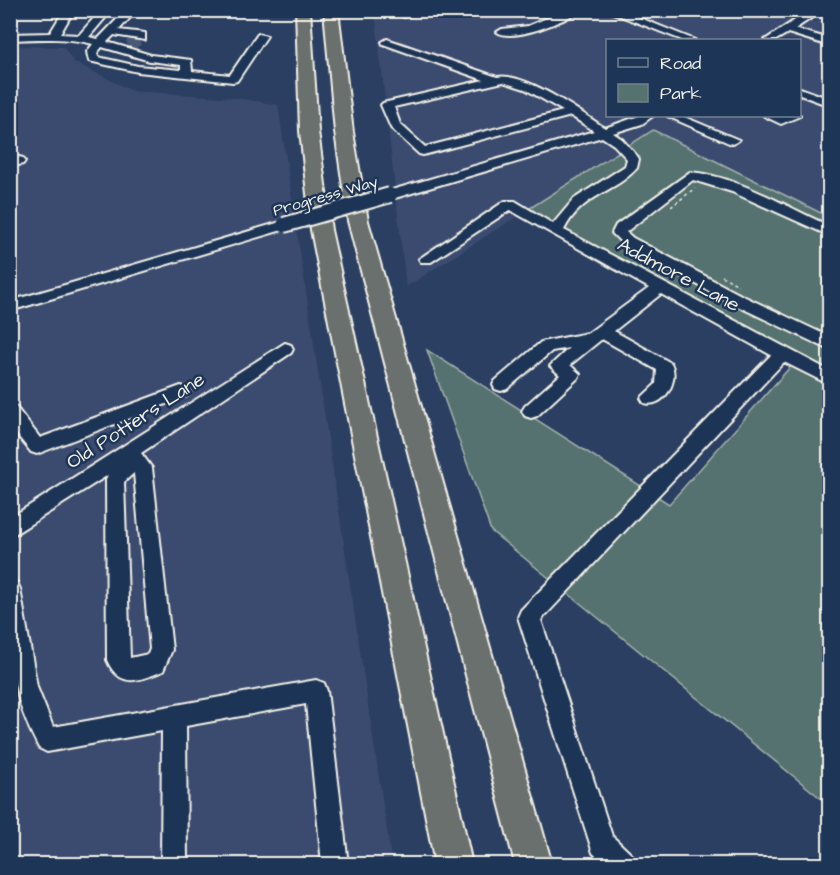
<svg xmlns="http://www.w3.org/2000/svg" width="840" height="875" font-family="'Architects Daughter',sans-serif">
<style>
.built{fill:#3a4b6f;fill-rule:evenodd}
.green{fill:#55726f;stroke:#a4b2ac;stroke-width:1.5}
.lines{fill:none;stroke-linecap:round;stroke-linejoin:round}
.minor-tunnel{stroke:#485a76;stroke-width:11;stroke-dasharray:11 5;stroke-linecap:butt}
.minor-casing{stroke:#f4f1e8;stroke-width:4}
.highway-casing{stroke:#f4f1e8;stroke-width:4}
.path{stroke:#f4f1e8;stroke-width:1.5;stroke-dasharray:3 3;stroke-linecap:butt}
.minor{fill:#1d3557;fill-rule:evenodd}
.highway{fill:#6b706d;fill-rule:evenodd}
.minor-bridge-casing{stroke:#f4f1e8;stroke-width:18;stroke-linecap:butt}
.minor-bridge{stroke:#1d3557;stroke-width:14}
.labels{text-anchor:middle;stroke-width:5;stroke-linejoin:round;paint-order:stroke}
.far-street-label{font-size:16px;fill:#f4f1e8;stroke:#1d3557}
.street-label{font-size:20px;fill:#f4f1e8;stroke:#1d3557}
</style>
<rect width="100%" height="100%" fill="#2a3f62"/>
<filter id="ink" filterUnits="userSpaceOnUse"><feTurbulence type="fractalNoise" baseFrequency=".0167" numOctaves="2"/><feDisplacementMap in="SourceGraphic" scale="12" xChannelSelector="R" yChannelSelector="G"/><feConvolveMatrix kernelMatrix="1 2 1 2 8 2 1 2 1" color-interpolation-filters="sRGB"/></filter>
<g filter="url(#ink)">
<g class="built">
<path d="M 781,10 L 815,22 L 829,13 L 829,217 L 653,130 L 406,287 L 375,11 ZM 608,40 L 800,40 L 800,116 L 608,116 Z"/>
<path d="M 11,46 L 63,47 L 74,62 L 132,91 L 238,98 L 278,105 L 392,864 L 11,864 Z"/>
</g>
<path class="green" d="M 653,130 L 829,217 L 829,805 L 491,531 L 427,350 L 669,504 L 799,357 L 527,210 Z"/>
<g class="lines">
<path class="minor-tunnel" d="M 129,46 L 141,38"/>
<g class="minor-casing">
<g id="minor">
<path d="M 64,10 L 74,10 L 60,34 L 79,35 L 101,10 L 112,10 L 89,37 L 98,39 L 126,10 L 137,10 L 119,30 L 145,33 L 145,40 L 114,35 L 107,42 L 151,55 L 191,60 L 192,71 L 230,75 L 258,34 L 267,36 L 237,81 L 233,82 L 138,72 L 89,61 L 87,52 L 93,44 C 67,37 38,39 10,40 L 10,34 L 50,33 ZM 102,47 L 150,61 L 181,65 L 181,70 L 138,66 L 98,57 L 97,53 Z"/>
<path d="M 386,10 L 427,10 L 404,17 Z"/>
<path d="M 566,10 L 581,10 C 566,21 512,43 497,32 L 502,29 L 528,26 Z"/>
<path d="M 605,10 L 620,10 L 695,40 L 682,40 Z"/>
<path d="M 810,10 L 823,10 L 795,29 L 830,39 L 830,46 L 788,33 L 776,40 L 765,40 Z"/>
<path d="M 387,39 L 497,77 C 524,71 582,113 605,128 L 639,116 L 653,116 L 642,124 L 613,133 L 622,139 L 637,156 L 639,159 L 637,168 C 615,193 582,194 564,230 L 830,371 L 830,385 L 784,362 L 541,620 L 612,836 L 632,855 L 636,864 L 605,864 L 593,853 L 518,617 L 521,610 L 771,355 L 661,294 L 614,331 L 671,363 C 680,380 664,409 644,403 L 641,398 L 656,384 L 657,370 L 602,339 L 570,365 L 580,374 L 578,378 L 537,416 L 531,418 L 525,416 L 522,411 L 525,406 L 560,375 L 550,366 L 569,348 L 552,351 L 507,389 L 501,391 L 495,389 L 493,385 L 495,381 L 541,342 L 588,333 L 649,288 L 510,210 L 431,262 L 421,262 L 419,259 L 505,201 L 515,201 L 553,224 L 574,199 L 625,166 L 627,159 L 614,145 L 602,137 L 395,198 L 385,198 L 383,195 L 385,192 L 594,131 L 571,116 L 423,155 L 419,154 L 391,128 L 381,105 L 383,103 L 484,80 L 383,44 L 382,42 ZM 503,82 L 525,89 L 563,111 L 425,147 L 400,124 L 394,107 Z"/>
<path d="M 800,88 L 830,99 L 830,106 L 800,95 Z"/>
<path d="M 800,115 L 800,116 L 781,124 L 764,116 Z"/>
<path d="M 667,116 L 682,116 L 739,140 L 733,144 L 729,143 Z"/>
<path d="M 19,157 L 23,158 L 25,161 L 23,164 L 10,167 L 10,159 Z"/>
<path d="M 690,172 C 738,176 786,207 830,226 L 830,236 L 732,192 L 693,180 L 626,232 L 633,238 L 741,295 L 830,337 L 830,350 L 731,303 L 623,244 L 612,233 L 616,225 Z"/>
<path d="M 284,221 L 289,222 L 291,225 L 289,228 L 10,311 L 10,301 Z"/>
<path d="M 285,343 L 291,345 L 293,349 L 291,353 L 141,453 L 152,468 L 172,650 L 163,671 C 138,681 120,689 107,660 L 106,479 L 108,475 L 10,537 L 10,518 ZM 134,473 L 150,649 L 148,654 L 130,658 L 124,482 Z"/>
<path d="M 181,386 L 187,388 L 190,392 L 187,396 L 37,454 L 31,452 L 10,426 L 10,406 L 16,407 L 40,438 Z"/>
<path d="M 10,580 L 17,582 L 20,589 L 37,687 L 53,727 L 316,680 L 324,683 L 327,691 L 348,864 L 322,864 L 306,704 L 186,726 L 187,864 L 161,864 L 162,731 L 47,752 L 39,748 C 6,687 10,646 10,580 Z"/>
</g>
</g>
<g class="highway-casing">
<g id="highway">
<path d="M 296,10 L 310,10 L 318,131 L 331,230 L 472,864 L 435,864 L 311,230 L 300,131 Z"/>
<path d="M 324,10 L 338,10 L 353,132 L 368,221 L 552,864 L 515,864 L 348,221 L 335,132 Z"/>
</g>
</g>
<g class="path">
<path d="M 671,207 L 695,188"/>
<path d="M 722,276 L 738,285"/>
</g>
<use href="#minor" class="minor"/>
<use href="#highway" class="highway"/>
<g class="minor-bridge-casing">
<path id="minor-bridge" d="M 284,225 L 390,195"/>
</g>
<use href="#minor-bridge" class="minor-bridge"/>
</g>
</g>
<g class="labels">
<g class="far-street-label">
<text transform="translate(325 195) rotate(-16)" y="6">Progress Way</text>
</g>
<g class="street-label">
<text transform="translate(679 274) rotate(28)" y="7">Addmore Lane</text>
<text transform="translate(135 420) rotate(-33)" y="7">Old Potters Lane</text>
</g>
</g>
<rect width="840" height="875" fill="none" stroke="#1d3557" stroke-width="36"/>
<rect x="18" y="18" width="804" height="839" fill="none" stroke="#f4f1e8" stroke-width="2" filter="url(#ink)"/>
<rect x="606" y="39" width="195" height="78" fill="#1d3557" stroke="#738091" stroke-width="1.5"/>
<rect x="618" y="58" width="30" height="9" fill="#1d3557" stroke="#738091" stroke-width="1.5"/>
<text x="660" y="69" font-size="18" fill="#f4f1e8">Road</text>
<rect x="618" y="84" width="30" height="18" fill="#55726f" stroke="#738091" stroke-width="1.5"/>
<text x="660" y="99" font-size="18" fill="#f4f1e8">Park</text>
</svg>
